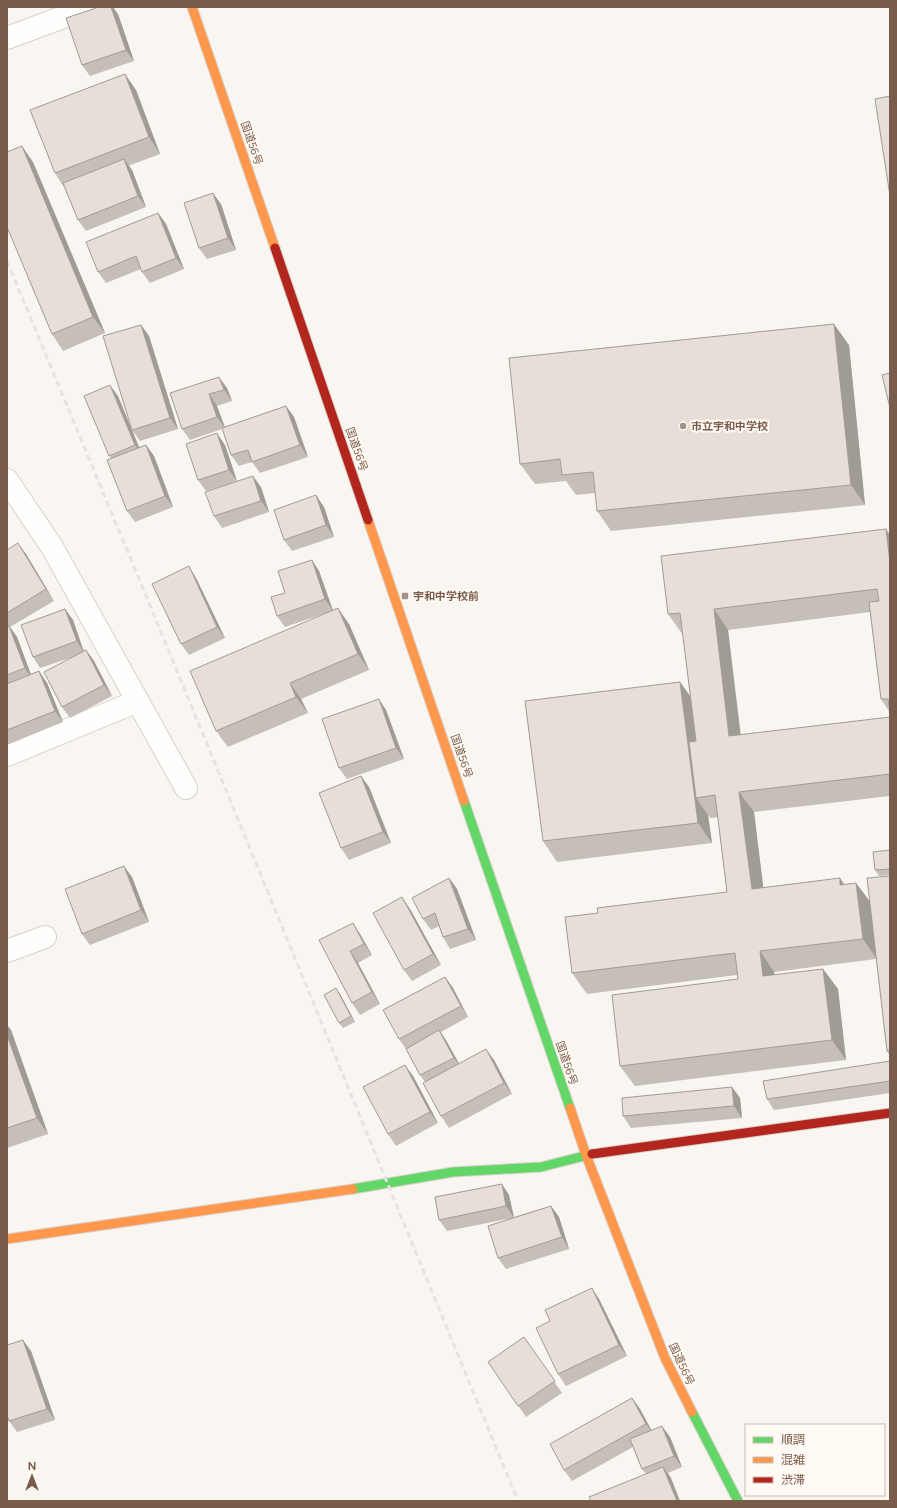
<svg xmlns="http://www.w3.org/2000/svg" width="897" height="1508" font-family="Figtree,'Noto Sans JP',sans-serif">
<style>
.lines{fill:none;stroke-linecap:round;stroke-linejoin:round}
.street-casing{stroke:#d7d1cb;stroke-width:24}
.fast-casing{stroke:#d9d2cb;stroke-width:11}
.slow-casing{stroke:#d9d2cb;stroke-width:11}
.jam-casing{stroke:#d9d2cb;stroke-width:11}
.street{stroke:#fefefd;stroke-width:22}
.fast{stroke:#63d668;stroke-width:9}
.slow{stroke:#ff974d;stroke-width:9}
.jam{stroke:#b3261e;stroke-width:9}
.rail{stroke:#e6e3e7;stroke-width:3;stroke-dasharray:6 4;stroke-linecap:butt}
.wall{fill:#c6bfb9}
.shaded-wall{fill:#a19b96}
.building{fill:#e6ded7;stroke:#a19b96}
.poi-dot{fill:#a69286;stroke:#fffaf3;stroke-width:1.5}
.labels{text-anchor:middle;stroke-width:4;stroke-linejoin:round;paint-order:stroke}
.street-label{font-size:11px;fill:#7a5c4d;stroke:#fffaf3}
.poi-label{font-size:11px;font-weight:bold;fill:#7a5c4d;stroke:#fffaf3;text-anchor:start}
</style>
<rect width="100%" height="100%" fill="#f9f5f0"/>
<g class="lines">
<g class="street-casing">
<g id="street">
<path d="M 7,38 L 90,7"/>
<path d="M 7,480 L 52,547 L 186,788"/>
<path d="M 7,755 L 138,701"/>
<path d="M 7,951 L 45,937"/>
</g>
</g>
<g class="fast-casing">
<g id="fast">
<path d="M 464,801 L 570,1108"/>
<path d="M 353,1189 L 453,1172 L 541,1167 L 592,1154"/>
<path d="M 692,1412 L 738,1501"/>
</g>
</g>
<g class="slow-casing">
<g id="slow">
<path d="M 192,7 L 275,248"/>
<path d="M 368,520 L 464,801"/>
<path d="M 570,1108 L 586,1155 L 665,1358 L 692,1412"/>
<path d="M 7,1239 L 353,1189"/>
</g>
</g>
<g class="jam-casing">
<g id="jam">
<path d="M 275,248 L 368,520"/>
<path d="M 592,1154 L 890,1113"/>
</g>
</g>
<use href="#street" class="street"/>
<use href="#fast" class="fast"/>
<use href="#slow" class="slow"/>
<use href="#jam" class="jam"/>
<path class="rail" d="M 7,261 L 154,615 L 518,1501"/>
</g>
<g class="wall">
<path d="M 118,14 L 134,61 L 90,76 L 82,65 Z"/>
<path d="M 136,90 L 160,154 L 128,166 L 132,170 L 146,207 L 86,231 L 78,220 L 65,189 L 55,173 Z"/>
<path d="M 33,162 L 105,333 L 63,351 L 52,334 Z"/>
<path d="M 221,204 L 236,250 L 207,259 L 199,248 Z"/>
<path d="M 158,213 L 166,224 L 184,269 L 150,283 L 142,272 L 141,269 L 106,283 L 98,272 Z"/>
<path d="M 141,325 L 149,336 L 178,429 L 140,441 L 132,430 L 139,447 L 146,445 L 154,456 L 173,507 L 135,522 L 127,511 L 111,458 L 109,456 L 118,396 L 131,428 Z"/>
<path d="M 849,345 L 865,505 L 611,531 L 597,511 L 595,493 L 576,495 L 566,481 L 535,484 L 520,464 Z"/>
<path d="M 227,388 L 232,401 L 217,406 L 225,427 L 286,406 L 294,417 L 308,457 L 260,473 L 252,462 L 239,466 L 231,455 L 222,429 L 190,440 L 182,429 L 170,393 Z"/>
<path d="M 225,445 L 237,481 L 206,491 L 198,480 Z"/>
<path d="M 261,487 L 269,512 L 222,528 L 214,516 Z"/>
<path d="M 324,507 L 334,537 L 292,551 L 284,540 Z"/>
<path d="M 886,529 L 890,713 L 881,699 L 870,612 L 728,630 L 741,735 L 890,717 L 890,796 L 754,812 L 763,887 L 844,885 L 856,883 L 870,902 L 890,876 L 890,1056 L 887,1051 L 876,959 L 774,972 L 775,975 L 823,969 L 838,989 L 846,1060 L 635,1086 L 620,1066 L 738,979 L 737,975 L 587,994 L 572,973 L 598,913 L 727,892 L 718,817 L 711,818 L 708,815 L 712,843 L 557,862 L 543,841 L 680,682 L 690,696 L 683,635 L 668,614 Z"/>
<path d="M 7,550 L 26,554 L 54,601 L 10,627 L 17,637 L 31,675 L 39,671 L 47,683 L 63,722 L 7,745 Z"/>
<path d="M 319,571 L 333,610 L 349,624 L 369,670 L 301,699 L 308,713 L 228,747 L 216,731 L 329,612 L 285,627 L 277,616 L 285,593 Z"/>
<path d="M 196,578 L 225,638 L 189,655 L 181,644 Z"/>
<path d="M 65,609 L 73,620 L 84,651 L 86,650 L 94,661 L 112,696 L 70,718 L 62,707 L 73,657 L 40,668 L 33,657 Z"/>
<path d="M 386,710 L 404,759 L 347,779 L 339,768 Z"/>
<path d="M 361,776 L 369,787 L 391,843 L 349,860 L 341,848 Z"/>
<path d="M 890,850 L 890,875 L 879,876 L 875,870 Z"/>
<path d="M 132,877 L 149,922 L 90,945 L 82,934 Z"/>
<path d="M 449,878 L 457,889 L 476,940 L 450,949 L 443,937 L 439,926 L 431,930 L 423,919 Z"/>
<path d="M 410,909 L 441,965 L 412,981 L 404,970 Z"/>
<path d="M 360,934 L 372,955 L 358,963 L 380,1004 L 360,1015 L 352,1003 L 319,940 Z"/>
<path d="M 445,977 L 453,988 L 468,1017 L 441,1032 L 447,1042 L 459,1064 L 494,1060 L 512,1094 L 449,1128 L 441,1116 L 425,1082 L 420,1075 L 406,1049 L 399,1039 Z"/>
<path d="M 340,994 L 355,1022 L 343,1028 L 339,1023 Z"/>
<path d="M 7,1025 L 11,1030 L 48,1134 L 7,1148 Z"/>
<path d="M 890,1061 L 890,1093 L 774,1110 L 767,1099 Z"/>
<path d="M 413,1076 L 438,1123 L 396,1146 L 388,1134 Z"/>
<path d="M 732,1087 L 740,1098 L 742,1118 L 631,1128 L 623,1116 Z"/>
<path d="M 509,1195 L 514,1217 L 551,1206 L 559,1217 L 569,1249 L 506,1269 L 498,1258 L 513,1218 L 447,1231 L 439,1220 Z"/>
<path d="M 599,1299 L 627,1356 L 566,1386 L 558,1374 L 550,1321 Z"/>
<path d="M 524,1337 L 562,1393 L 526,1417 L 488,1362 Z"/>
<path d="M 31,1351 L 55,1420 L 17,1432 L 9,1421 Z"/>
<path d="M 632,1398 L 640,1409 L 651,1430 L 670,1437 L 682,1467 L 668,1473 L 671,1478 L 646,1474 L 642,1469 L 633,1447 L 572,1481 L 564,1470 Z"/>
</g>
<g class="shaded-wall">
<path d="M 111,7 L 113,7 L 118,14 L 134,61 L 126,50 Z"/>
<path d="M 125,74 L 136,90 L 160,154 L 149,137 Z"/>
<path d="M 22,146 L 33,162 L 105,333 L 93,317 Z"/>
<path d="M 124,159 L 132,170 L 146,207 L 138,196 Z"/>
<path d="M 213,193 L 221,204 L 236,250 L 228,238 Z"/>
<path d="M 158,213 L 166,224 L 184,269 L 176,258 Z"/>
<path d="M 834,324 L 849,345 L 865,505 L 851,485 Z"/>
<path d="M 141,325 L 149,336 L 178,429 L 170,418 Z"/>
<path d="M 219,377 L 227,388 L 232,401 L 224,390 Z"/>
<path d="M 110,385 L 118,396 L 143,457 L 135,445 Z"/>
<path d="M 209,394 L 217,406 L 225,428 L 217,417 Z"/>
<path d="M 286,406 L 294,417 L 308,457 L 300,445 Z"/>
<path d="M 217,433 L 225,445 L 237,481 L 229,470 Z"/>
<path d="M 146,445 L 154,456 L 173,507 L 165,496 Z"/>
<path d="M 253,476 L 261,487 L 269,512 L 261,501 Z"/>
<path d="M 316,495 L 324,507 L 334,537 L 326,525 Z"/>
<path d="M 886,529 L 890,535 L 890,562 Z"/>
<path d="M 18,543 L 26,554 L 54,601 L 46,589 Z"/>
<path d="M 312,560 L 319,571 L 333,611 L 325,599 Z"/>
<path d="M 189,566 L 196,578 L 225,638 L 217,627 Z"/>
<path d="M 338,608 L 349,624 L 369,670 L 358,654 Z"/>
<path d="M 65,609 L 73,620 L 84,653 L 77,641 Z"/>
<path d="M 714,609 L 728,630 L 743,757 L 729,736 Z"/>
<path d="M 9,626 L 17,637 L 33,680 L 25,668 Z"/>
<path d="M 86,650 L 94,661 L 112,696 L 104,685 Z"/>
<path d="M 39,671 L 47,683 L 63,722 L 55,711 Z"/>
<path d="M 680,682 L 695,703 L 706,796 L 696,798 L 708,815 L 712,843 L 698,823 Z"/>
<path d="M 290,683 L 301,699 L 308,713 L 296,697 Z"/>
<path d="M 379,699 L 386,710 L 404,759 L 396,748 Z"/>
<path d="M 361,776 L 369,787 L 391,843 L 383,832 Z"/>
<path d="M 739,792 L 754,812 L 766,909 L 752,889 Z"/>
<path d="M 124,866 L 132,877 L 149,922 L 141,910 Z"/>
<path d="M 449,878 L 457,889 L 476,940 L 468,929 Z"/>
<path d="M 840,878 L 854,899 L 840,885 Z"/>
<path d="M 856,883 L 871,903 L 877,959 L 863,939 Z"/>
<path d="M 402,897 L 410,909 L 441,965 L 433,954 Z"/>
<path d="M 353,923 L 360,934 L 372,955 L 364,944 Z"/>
<path d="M 350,951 L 358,963 L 380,1004 L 372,992 Z"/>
<path d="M 760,951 L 774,972 L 778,996 L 763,976 Z"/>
<path d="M 823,969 L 838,989 L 846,1060 L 832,1040 Z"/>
<path d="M 445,977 L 453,988 L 468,1017 L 461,1006 Z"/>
<path d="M 336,988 L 340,994 L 355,1022 L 351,1016 Z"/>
<path d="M 7,1025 L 11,1030 L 48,1134 L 37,1118 L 7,1035 Z"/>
<path d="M 439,1030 L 447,1042 L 462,1069 L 454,1058 Z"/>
<path d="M 486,1049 L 494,1060 L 512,1094 L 504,1083 Z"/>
<path d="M 405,1065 L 413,1076 L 438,1123 L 430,1112 Z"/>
<path d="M 732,1087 L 740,1098 L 742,1118 L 734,1106 Z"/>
<path d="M 502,1184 L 509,1195 L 514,1218 L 506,1206 Z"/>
<path d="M 551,1206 L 559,1217 L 569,1249 L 562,1237 Z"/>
<path d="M 592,1288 L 599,1299 L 627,1356 L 619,1345 Z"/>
<path d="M 23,1340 L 31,1351 L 55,1420 L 47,1409 Z"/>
<path d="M 632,1398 L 640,1409 L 654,1435 L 646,1424 Z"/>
<path d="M 662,1426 L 670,1437 L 682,1467 L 674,1456 Z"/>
<path d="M 663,1467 L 671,1478 L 680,1501 L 677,1501 Z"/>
</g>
<g class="building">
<path d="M 99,7 L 111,7 L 126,50 L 82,65 L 66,18 Z"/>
<path d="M 125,74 L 149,137 L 55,173 L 30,110 Z"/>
<path d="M 890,96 L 890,196 L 875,99 Z"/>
<path d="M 22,146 L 93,317 L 52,334 L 7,227 L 7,152 Z"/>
<path d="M 124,159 L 138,196 L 78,220 L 63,183 Z"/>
<path d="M 213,193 L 228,238 L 199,248 L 184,203 Z"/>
<path d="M 158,213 L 176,258 L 142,272 L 136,256 L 98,272 L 86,242 Z"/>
<path d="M 834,324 L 851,485 L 597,511 L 593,472 L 562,475 L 560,459 L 520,464 L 509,358 Z"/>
<path d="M 141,325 L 170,418 L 132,430 L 103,336 Z"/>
<path d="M 890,373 L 890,408 L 882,375 Z"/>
<path d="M 219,377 L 224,390 L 209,394 L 217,417 L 182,429 L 170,393 Z"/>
<path d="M 110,385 L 135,445 L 109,456 L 84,396 Z"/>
<path d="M 286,406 L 300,445 L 252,462 L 248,450 L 231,455 L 222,428 Z"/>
<path d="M 217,433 L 229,470 L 198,480 L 186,444 Z"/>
<path d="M 146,445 L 165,496 L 127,511 L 107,460 Z"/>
<path d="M 253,476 L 261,501 L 214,516 L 205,492 Z"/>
<path d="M 316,495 L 326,525 L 284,540 L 274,510 Z"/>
<path d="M 886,529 L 890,562 L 890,711 L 888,699 L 881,699 L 869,602 L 879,601 L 877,589 L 714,609 L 729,736 L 890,717 L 890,774 L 739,792 L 752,889 L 840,878 L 840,885 L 856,883 L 863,939 L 760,951 L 763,976 L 823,969 L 832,1040 L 620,1066 L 612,995 L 738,979 L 735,953 L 572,973 L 565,917 L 598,913 L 597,908 L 727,892 L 715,795 L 696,798 L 689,742 L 696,741 L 680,613 L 668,614 L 661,556 Z"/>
<path d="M 18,543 L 46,589 L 7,613 L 7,550 Z"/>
<path d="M 312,560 L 325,599 L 277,616 L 271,597 L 285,593 L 278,571 Z"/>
<path d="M 189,566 L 217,627 L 181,644 L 152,584 Z"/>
<path d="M 338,608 L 358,654 L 290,683 L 296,697 L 216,731 L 190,671 Z"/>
<path d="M 65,609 L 77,641 L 33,657 L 21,625 Z"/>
<path d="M 7,626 L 9,626 L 25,668 L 7,675 Z"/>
<path d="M 86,650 L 104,685 L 62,707 L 44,672 Z"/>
<path d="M 39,671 L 55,711 L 7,730 L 7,684 Z"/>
<path d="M 680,682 L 698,823 L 543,841 L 525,701 Z"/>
<path d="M 379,699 L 396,748 L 339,768 L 322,719 Z"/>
<path d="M 361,776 L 383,832 L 341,848 L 319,793 Z"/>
<path d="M 890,850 L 890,869 L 875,870 L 873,852 Z"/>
<path d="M 124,866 L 141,910 L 82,934 L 65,889 Z"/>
<path d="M 890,876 L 890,1051 L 887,1051 L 867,878 Z"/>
<path d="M 449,878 L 468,929 L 443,937 L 435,913 L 423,919 L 412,898 Z"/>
<path d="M 402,897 L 433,954 L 404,970 L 373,913 Z"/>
<path d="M 353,923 L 364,944 L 350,951 L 372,992 L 352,1003 L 319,940 Z"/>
<path d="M 445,977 L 461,1006 L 399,1039 L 383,1010 Z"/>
<path d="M 336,988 L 351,1016 L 339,1023 L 324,995 Z"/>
<path d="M 439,1030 L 454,1058 L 420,1075 L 406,1049 Z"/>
<path d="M 7,1035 L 37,1118 L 7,1128 Z"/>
<path d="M 486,1049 L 504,1083 L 441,1116 L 423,1083 Z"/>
<path d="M 890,1061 L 890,1081 L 767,1099 L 763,1081 Z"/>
<path d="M 405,1065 L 430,1112 L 388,1134 L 363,1087 Z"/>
<path d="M 732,1087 L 734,1106 L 623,1116 L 622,1098 Z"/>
<path d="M 502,1184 L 506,1206 L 439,1220 L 435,1197 Z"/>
<path d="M 551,1206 L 562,1237 L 498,1258 L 488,1226 Z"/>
<path d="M 592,1288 L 619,1345 L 558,1374 L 536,1328 L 550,1321 L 545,1310 Z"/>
<path d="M 524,1337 L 555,1381 L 518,1406 L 488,1362 Z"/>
<path d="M 23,1340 L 47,1409 L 9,1421 L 7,1415 L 7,1345 Z"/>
<path d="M 632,1398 L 646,1424 L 564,1470 L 550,1444 Z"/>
<path d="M 662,1426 L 674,1456 L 642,1469 L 630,1439 Z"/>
<path d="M 663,1467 L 677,1501 L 591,1501 L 589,1497 Z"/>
</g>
<g class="poi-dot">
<circle cx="683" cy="426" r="4"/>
<rect x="401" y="592" width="8" height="8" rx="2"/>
</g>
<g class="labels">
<g class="street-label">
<text transform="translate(252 143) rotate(71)" y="4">国道56号</text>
<text transform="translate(357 449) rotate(71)" y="4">国道56号</text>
<text transform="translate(462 756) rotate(71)" y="4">国道56号</text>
<text transform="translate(567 1063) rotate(71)" y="4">国道56号</text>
<text transform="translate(682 1364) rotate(65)" y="4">国道56号</text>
</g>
<g class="poi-label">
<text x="691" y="430">市立宇和中学校</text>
<text x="413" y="600">宇和中学校前</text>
</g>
</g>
<rect width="897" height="1508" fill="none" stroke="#7a5c4d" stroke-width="16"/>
<rect x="745" y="1424" width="140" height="72" fill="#fffaf3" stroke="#cabbb1"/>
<rect x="753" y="1437" width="20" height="6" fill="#63d668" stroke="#cabbb1"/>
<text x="781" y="1444" font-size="12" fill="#7a5c4d">順調</text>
<rect x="753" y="1457" width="20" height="6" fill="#ff974d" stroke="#cabbb1"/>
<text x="781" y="1464" font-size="12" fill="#7a5c4d">混雑</text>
<rect x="753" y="1477" width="20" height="6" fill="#b3261e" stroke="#cabbb1"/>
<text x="781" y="1484" font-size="12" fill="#7a5c4d">渋滞</text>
<g transform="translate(32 1476)" stroke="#fffaf3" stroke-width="3" paint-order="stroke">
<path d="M0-3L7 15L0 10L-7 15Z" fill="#7a5c4d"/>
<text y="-6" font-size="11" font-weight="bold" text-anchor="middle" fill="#7a5c4d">N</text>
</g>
</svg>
